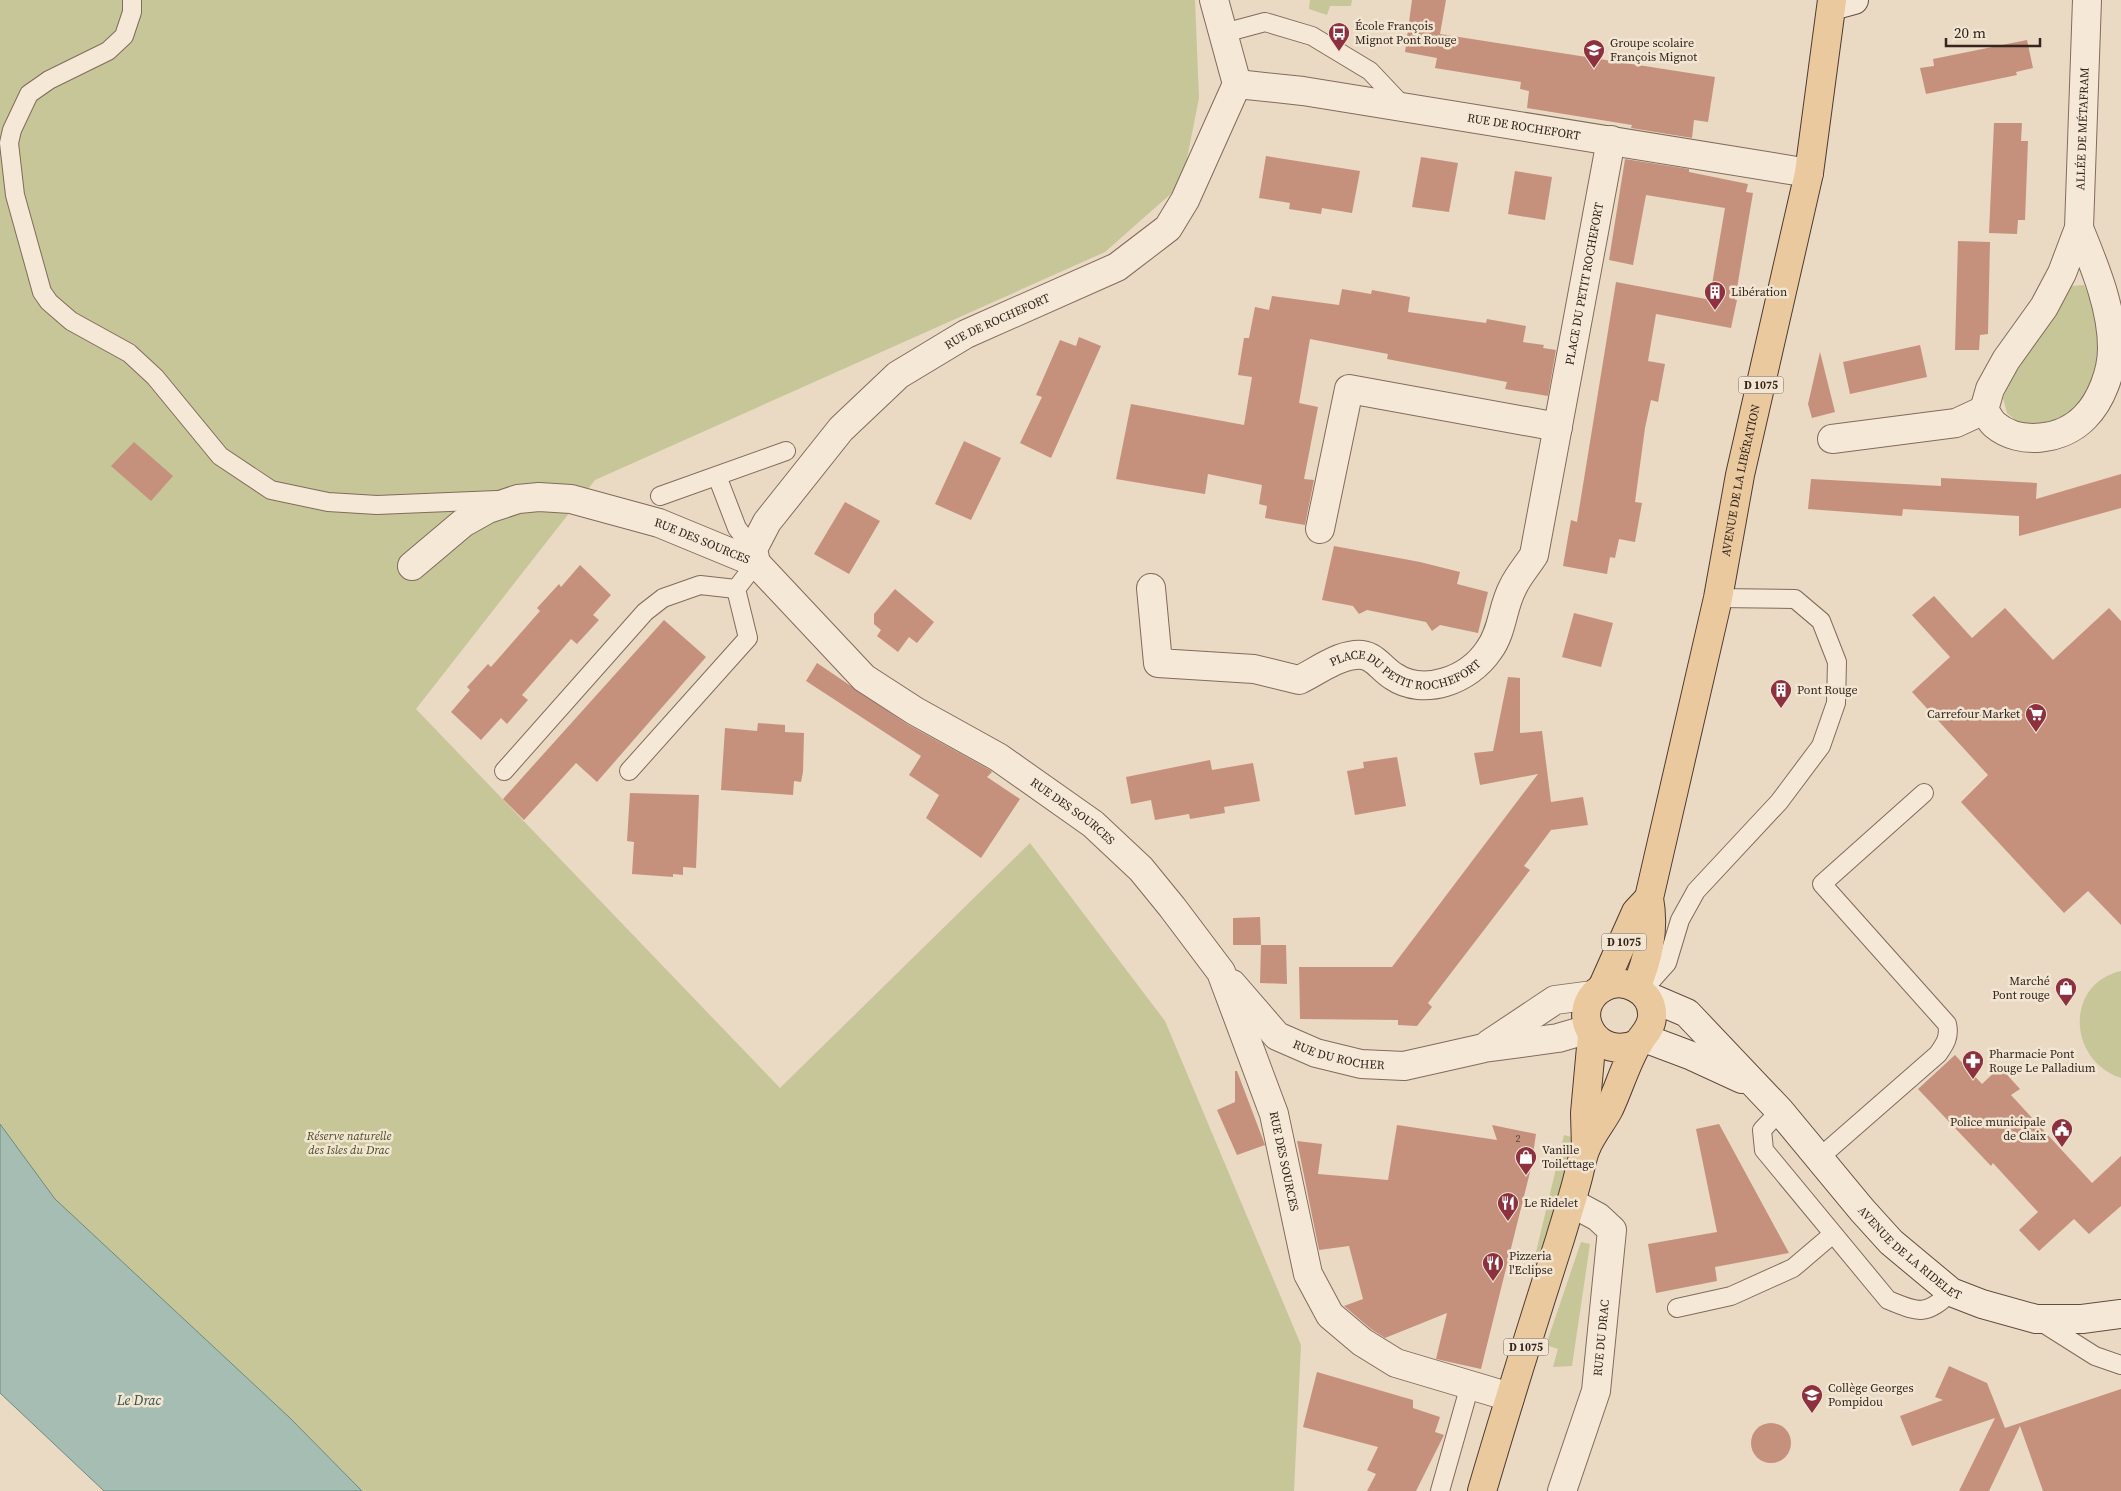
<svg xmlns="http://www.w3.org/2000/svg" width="2121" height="1491" font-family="'Source Serif 4',serif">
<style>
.green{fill:#c7c698}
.water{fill:#a5bdb3;stroke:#6d8a7f}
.building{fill:#c5917d}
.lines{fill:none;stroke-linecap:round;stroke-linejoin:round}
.lane-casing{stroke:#826b5c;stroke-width:20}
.street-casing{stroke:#826b5c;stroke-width:30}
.secondary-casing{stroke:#644d3f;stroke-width:30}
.primary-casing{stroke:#503b30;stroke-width:30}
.lane{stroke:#f5e8d6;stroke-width:18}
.street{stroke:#f5e8d6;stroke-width:28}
.secondary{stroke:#f5e8d6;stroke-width:28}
.primary{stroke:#eac99e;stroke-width:28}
.labels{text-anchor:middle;stroke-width:5;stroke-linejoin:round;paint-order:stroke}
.number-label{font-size:10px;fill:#584136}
.shield{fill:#f2e5d2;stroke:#6d5f54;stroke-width:1}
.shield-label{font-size:11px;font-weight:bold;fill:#34261e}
.poi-label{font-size:12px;fill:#34261e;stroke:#f2e5d2;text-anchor:start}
.street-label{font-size:12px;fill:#34261e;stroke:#f2e5d2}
.park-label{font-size:12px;font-style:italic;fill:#494e27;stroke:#f2e5d2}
.water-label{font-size:14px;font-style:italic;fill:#2f524b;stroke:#f2e5d2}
</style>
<rect width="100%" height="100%" fill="#ead9c3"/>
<g class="green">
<path d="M 0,0 L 1195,0 L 1199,98 L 1182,184 L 1105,252 L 595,480 L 416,709 L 780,1088 L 1030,843 L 1165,1021 L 1301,1345 L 1294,1491 L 206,1491 L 0,1292 Z"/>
<path d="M 1310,0 L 1352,0 L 1351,6 L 1330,6 L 1327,15 L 1309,9 Z"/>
<path d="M 2084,285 L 2098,318 L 2102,352 L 2096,384 L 2061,423 L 2021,425 L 2007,413 L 2003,398 L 2011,380 L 2070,286 Z"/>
<path d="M 2121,971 L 2121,1078 C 2068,1061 2064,984 2121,971 Z"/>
<path d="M 1564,1135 L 1575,1138 L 1553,1222 L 1535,1276 L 1531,1273 Z"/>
<path d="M 1581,1242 L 1590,1244 L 1572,1366 L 1553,1367 L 1558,1349 L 1546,1345 Z"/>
</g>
<path class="water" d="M 0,1124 L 55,1199 L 290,1418 L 362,1491 L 104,1491 L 0,1393 Z"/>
<g class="building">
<path d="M 1412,0 L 1446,0 L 1440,34 L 1715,77 L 1708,122 L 1694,120 L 1692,138 L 1631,128 L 1632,125 L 1527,108 L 1529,91 L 1520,89 L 1521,82 L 1435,68 L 1437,58 L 1405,52 Z"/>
<path d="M 2027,40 L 2033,68 L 2016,72 L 2017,75 L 1926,94 L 1920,68 L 1934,66 L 1933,59 Z"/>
<path d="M 1994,123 L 2022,123 L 2021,141 L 2028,141 L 2025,220 L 2018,220 L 2017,234 L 1989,233 Z"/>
<path d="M 1266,156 L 1360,171 L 1352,213 L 1322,208 L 1321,214 L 1289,209 L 1290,203 L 1259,198 Z"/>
<path d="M 1421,157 L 1458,163 L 1449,212 L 1412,207 Z"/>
<path d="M 1625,159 L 1689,169 L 1689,172 L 1748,184 L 1746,192 L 1753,193 L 1735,300 L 1737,300 L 1731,328 L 1656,314 L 1648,361 L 1665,364 L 1658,402 L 1651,400 L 1645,428 L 1635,502 L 1642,503 L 1635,542 L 1619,539 L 1615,558 L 1610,557 L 1607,574 L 1563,566 L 1571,520 L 1577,522 L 1616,282 L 1706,299 L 1707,296 L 1710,296 L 1725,208 L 1646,195 L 1633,265 L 1609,260 Z"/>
<path d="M 1515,171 L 1552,177 L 1545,220 L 1508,214 Z"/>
<path d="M 1958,241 L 1990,242 L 1988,334 L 1980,335 L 1979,350 L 1955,350 Z"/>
<path d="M 1342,289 L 1371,294 L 1372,290 L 1410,297 L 1408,312 L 1486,323 L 1487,319 L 1526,326 L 1523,342 L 1544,345 L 1543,348 L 1556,350 L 1548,396 L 1505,389 L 1507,382 L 1387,359 L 1388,354 L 1310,339 L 1299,403 L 1318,407 L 1304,479 L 1314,480 L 1305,525 L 1265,518 L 1267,506 L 1259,504 L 1262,485 L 1208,474 L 1205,494 L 1116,479 L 1131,404 L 1244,425 L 1252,377 L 1238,375 L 1244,338 L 1249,338 L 1255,307 L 1269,310 L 1272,296 L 1339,305 Z"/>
<path d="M 1079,337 L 1101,346 L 1051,458 L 1020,443 L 1042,397 L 1036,395 L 1060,340 L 1076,346 Z"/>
<path d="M 1920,345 L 1927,377 L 1850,394 L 1843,362 Z"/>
<path d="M 1820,352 L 1835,412 L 1812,418 L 1808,404 Z"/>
<path d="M 964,441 L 1001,458 L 971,520 L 935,504 Z"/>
<path d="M 134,442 L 173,476 L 151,501 L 111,466 Z"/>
<path d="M 2121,474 L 2121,508 L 2019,536 L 2019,516 L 1903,509 L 1902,516 L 1808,509 L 1811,479 L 1941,486 L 1941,478 L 2037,483 L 2036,499 Z"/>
<path d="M 845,502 L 880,521 L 849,574 L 814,554 Z"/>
<path d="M 1334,546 L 1420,562 L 1460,572 L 1457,584 L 1488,592 L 1478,633 L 1440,625 L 1432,631 L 1426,622 L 1367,610 L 1359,614 L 1353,606 L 1322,600 Z"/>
<path d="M 580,565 L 611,595 L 593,615 L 599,620 L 577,644 L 571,639 L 522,695 L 528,700 L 507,724 L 501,718 L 481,740 L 451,712 L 470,690 L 467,687 L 488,664 L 491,667 L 540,611 L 537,608 L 559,584 L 561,587 Z"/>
<path d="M 895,589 L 934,622 L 917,643 L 909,637 L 898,652 L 877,636 L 881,630 L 874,624 L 874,614 Z"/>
<path d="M 1934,596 L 1972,638 L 2005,608 L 2053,660 L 2109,608 L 2121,621 L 2121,925 L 2088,891 L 2064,913 L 1961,802 L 1988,775 L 1912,692 L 1950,657 L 1912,615 Z"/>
<path d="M 1574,613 L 1613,623 L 1601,667 L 1562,657 Z"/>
<path d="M 664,620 L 706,657 L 597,782 L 576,763 L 524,820 L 503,799 Z"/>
<path d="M 817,663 L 907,724 L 990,770 L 992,772 L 987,777 L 1020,799 L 981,858 L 926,818 L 939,795 L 909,775 L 921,756 L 806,681 Z"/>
<path d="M 1508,677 L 1520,678 L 1520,733 L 1542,731 L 1551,802 L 1583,797 L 1588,825 L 1551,830 L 1524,866 L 1530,870 L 1428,1003 L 1432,1007 L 1417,1026 L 1398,1025 L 1398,1020 L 1300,1019 L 1299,967 L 1392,967 L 1538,774 L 1480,785 L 1474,753 L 1493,751 Z"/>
<path d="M 758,723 L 785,725 L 785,732 L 804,733 L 803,772 L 801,782 L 794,781 L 793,795 L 721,790 L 725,728 L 757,731 Z"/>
<path d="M 1397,757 L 1406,806 L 1355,815 L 1347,771 L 1364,768 L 1363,762 Z"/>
<path d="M 1210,760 L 1212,770 L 1253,763 L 1260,801 L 1224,807 L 1225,813 L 1190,819 L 1189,814 L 1155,820 L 1151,800 L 1131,804 L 1126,777 Z"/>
<path d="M 630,793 L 699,795 L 696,868 L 683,867 L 683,875 L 673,874 L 673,877 L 632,874 L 634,842 L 627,841 Z"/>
<path d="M 1260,917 L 1261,945 L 1233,945 L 1233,918 Z"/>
<path d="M 1261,945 L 1286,945 L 1287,984 L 1260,983 Z"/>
<path d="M 1955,1055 L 1982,1084 L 2000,1067 L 2020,1089 L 2011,1095 L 2092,1183 L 2121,1156 L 2121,1206 L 2089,1234 L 2074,1219 L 2039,1251 L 2019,1230 L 2038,1212 L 1993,1163 L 1991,1166 L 1918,1089 Z"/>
<path d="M 1235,1071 L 1237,1071 L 1265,1145 L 1237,1155 L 1217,1110 L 1235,1102 Z"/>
<path d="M 1719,1124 L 1789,1253 L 1715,1267 L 1717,1281 L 1656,1293 L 1648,1244 L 1717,1232 L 1696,1129 Z"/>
<path d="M 1397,1125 L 1497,1140 L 1492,1125 L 1536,1134 L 1531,1168 L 1481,1369 L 1436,1359 L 1447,1313 L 1385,1338 L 1371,1329 L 1344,1306 L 1363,1299 L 1349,1246 L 1319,1250 L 1297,1141 L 1322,1144 L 1318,1174 L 1388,1180 Z"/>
<path d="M 1949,1366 L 1987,1383 L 2005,1428 L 2121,1389 L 2121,1491 L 2043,1491 L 2020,1426 L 1989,1491 L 1959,1491 L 1995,1418 L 1912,1446 L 1900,1416 L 1943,1400 L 1935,1397 Z"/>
<path d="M 1317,1372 L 1413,1400 L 1413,1408 L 1440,1417 L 1435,1432 L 1444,1435 L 1416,1491 L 1367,1491 L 1376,1474 L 1367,1470 L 1378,1447 L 1303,1427 Z"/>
<circle cx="1771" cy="1443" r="20"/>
</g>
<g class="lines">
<g class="lane-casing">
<g id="lane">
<path d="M 132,0 L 132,12 L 124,36 L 108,51 L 49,80 L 29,94 L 12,130 L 9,143 L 15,195 L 42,292 L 49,302 L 71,321 L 129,353 L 155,377 L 220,456 L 271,490 L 328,502 L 377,505 L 497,500"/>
<path d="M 1224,33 L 1265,22 L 1312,36 L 1370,71 L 1404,107"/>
<path d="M 717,476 L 737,528 L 753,549"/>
<path d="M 660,496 L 786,451"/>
<path d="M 504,771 L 645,612 L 663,598 L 700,585 L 736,589"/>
<path d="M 629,771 L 748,638 L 736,589 L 756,563"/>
<path d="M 1641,992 L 1667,963 L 1680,920 L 1696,891 L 1779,802 L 1821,746 L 1836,703 L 1837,662 L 1821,621 L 1795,599 L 1718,598"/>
<path d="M 1780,1111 L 1762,1130 L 1764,1150 L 1888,1300 C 1918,1312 1925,1317 1951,1292"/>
<path d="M 1819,1158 L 1938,1054 C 1945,1044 1950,1037 1947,1024 L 1822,884 L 1924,793"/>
<path d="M 1677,1308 L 1731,1296 L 1793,1268 L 1833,1234"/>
<path d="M 2038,1320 L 2095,1356 L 2121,1365"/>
<path d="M 1440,1491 L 1470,1385"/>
</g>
</g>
<g class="street-casing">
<g id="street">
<path id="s1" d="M 1237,84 L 1303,91 L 1809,173"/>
<path id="s2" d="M 2079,228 C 2094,265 2112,307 2112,348 C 2112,372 2101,401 2085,417 C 2063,440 2020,446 1995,425 C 1990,421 1988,415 1984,410 L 1990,389 L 2006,360 L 2044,307 L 2062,273 L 2079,228 L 2087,0"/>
<path d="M 1832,439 L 1956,423 L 1984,410"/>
<path d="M 1320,529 L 1349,389 L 1558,427"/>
<path id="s3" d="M 756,563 L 753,549 L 767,522 L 841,429 L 898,375 L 966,334 L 1117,267 L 1168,228 L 1185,200 L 1237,84 L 1214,0"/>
<path id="s4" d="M 412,566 L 463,523 L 488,509 L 518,499 L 539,497 L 571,499 L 659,523 L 756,563 L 864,678 L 915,711 L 998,757 L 1093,824 L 1141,869 L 1172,907 L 1221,972 L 1274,1114 L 1308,1274 L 1330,1315 L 1362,1342 L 1396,1363 L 1510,1397"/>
<path id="s5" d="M 1151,588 L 1158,663 L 1254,669 L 1299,680 C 1316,672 1335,657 1355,655 C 1374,653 1379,667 1393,676 C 1424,697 1469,680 1489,650 C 1503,631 1502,607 1513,587 C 1518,576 1527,566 1534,555 L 1611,140"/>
<path id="s6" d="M 1232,984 L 1277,1036 L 1316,1053 L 1361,1064 L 1404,1066 L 1484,1048 L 1558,1038 L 1589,1029"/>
<path d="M 1489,1044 L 1555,1000 L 1593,995"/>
<path id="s7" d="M 1562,1491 L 1596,1391 L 1612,1230 L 1598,1217 L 1572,1203"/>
</g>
</g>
<g class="secondary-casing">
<g id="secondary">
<path d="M 1832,6 L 1854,0"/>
<path id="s8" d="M 1645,995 L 1687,1013 L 1780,1111 L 1862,1210 L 1891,1242 L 1951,1292 L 1982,1304 L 2036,1319 L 2082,1319 L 2121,1314"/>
<path d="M 1644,1038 L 1692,1056 L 1742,1079"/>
</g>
</g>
<g class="primary-casing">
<g id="primary">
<path d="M 1602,988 L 1636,912 L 1649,898"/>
<path id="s9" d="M 1636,988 C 1648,959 1655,930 1649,898 L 1718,598 L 1740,475 L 1809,173 L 1832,0"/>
<path d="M 1586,1148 L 1585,1113 L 1592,1036"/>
<path d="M 1482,1491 C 1507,1406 1533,1323 1560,1239 C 1566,1219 1572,1200 1577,1181 C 1580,1170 1582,1158 1586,1148 C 1592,1134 1602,1122 1609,1109 C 1619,1088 1626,1063 1638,1043 C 1644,1034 1651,1029 1652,1017 C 1654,991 1623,975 1602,988 C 1566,1011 1597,1064 1639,1043"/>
</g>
</g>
<use href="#lane" class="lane"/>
<use href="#street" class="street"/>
<use href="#secondary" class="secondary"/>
<use href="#primary" class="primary"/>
</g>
<defs>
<g id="bus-pin" transform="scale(1.125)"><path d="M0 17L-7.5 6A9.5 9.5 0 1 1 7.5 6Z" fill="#8c313d" stroke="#f2e5d2"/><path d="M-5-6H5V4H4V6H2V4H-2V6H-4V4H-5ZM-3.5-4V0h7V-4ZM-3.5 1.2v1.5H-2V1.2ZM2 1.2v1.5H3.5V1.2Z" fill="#fff"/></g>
<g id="school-pin" transform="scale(1.125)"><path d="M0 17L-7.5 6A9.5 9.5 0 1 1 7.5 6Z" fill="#8c313d" stroke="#f2e5d2"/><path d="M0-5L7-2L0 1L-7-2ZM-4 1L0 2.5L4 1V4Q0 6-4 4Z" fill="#fff"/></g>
<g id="building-pin" transform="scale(1.125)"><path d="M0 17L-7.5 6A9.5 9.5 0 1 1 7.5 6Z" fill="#8c313d" stroke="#f2e5d2"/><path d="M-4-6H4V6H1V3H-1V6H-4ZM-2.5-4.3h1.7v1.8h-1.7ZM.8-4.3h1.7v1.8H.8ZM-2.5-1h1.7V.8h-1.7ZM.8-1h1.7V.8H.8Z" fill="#fff"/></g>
<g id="supermarket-pin" transform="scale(1.125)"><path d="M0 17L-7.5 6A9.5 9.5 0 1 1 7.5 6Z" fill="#8c313d" stroke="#f2e5d2"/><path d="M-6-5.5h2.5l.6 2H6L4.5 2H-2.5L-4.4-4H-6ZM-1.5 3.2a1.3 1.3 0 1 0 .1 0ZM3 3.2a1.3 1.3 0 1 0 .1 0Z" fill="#fff"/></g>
<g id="shop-pin" transform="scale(1.125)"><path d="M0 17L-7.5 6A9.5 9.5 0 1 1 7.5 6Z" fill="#8c313d" stroke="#f2e5d2"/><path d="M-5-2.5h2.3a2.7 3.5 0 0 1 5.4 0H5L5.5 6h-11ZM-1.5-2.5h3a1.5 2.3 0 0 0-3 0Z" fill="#fff"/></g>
<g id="pharmacy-pin" transform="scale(1.125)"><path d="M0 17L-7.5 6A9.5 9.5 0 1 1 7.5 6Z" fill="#8c313d" stroke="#f2e5d2"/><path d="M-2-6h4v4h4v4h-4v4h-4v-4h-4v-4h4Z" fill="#fff"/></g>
<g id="civic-pin" transform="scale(1.125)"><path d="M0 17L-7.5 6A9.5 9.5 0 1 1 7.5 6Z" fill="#8c313d" stroke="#f2e5d2"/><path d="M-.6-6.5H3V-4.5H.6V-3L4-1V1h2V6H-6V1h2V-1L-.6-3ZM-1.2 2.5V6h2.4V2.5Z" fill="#fff"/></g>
<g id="restaurant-pin" transform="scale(1.125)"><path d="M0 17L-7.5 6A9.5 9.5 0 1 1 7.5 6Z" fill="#8c313d" stroke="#f2e5d2"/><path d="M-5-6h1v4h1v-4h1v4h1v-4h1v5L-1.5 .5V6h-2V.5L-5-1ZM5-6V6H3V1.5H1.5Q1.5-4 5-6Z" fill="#fff"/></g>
</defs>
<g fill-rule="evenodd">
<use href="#bus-pin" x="1339" y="33"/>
<use href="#school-pin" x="1594" y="50"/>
<use href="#building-pin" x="1715" y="292"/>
<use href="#building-pin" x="1781" y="690"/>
<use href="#supermarket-pin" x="2036" y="714"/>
<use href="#shop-pin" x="2066" y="988"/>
<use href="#pharmacy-pin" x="1973" y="1061"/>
<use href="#civic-pin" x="2062" y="1129"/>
<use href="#shop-pin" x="1526" y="1157"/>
<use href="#restaurant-pin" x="1508" y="1203"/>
<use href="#restaurant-pin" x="1493" y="1263"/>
<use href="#school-pin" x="1812" y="1395"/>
</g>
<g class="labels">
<g class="number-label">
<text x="1518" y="1142">2</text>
</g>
<g class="shield">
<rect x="1738.5" y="376.5" width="45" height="17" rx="4"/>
<rect x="1601.5" y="933.5" width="45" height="17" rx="4"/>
<rect x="1503.5" y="1338.5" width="45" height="17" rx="4"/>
</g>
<g class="shield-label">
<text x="1761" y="389">D 1075</text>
<text x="1624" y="946">D 1075</text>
<text x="1526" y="1351">D 1075</text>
</g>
<g class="poi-label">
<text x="1355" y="30">École François<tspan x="1355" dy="14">Mignot Pont Rouge</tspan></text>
<text x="1610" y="47">Groupe scolaire<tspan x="1610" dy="14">François Mignot</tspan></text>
<text x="1731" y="296">Libération</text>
<text x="1797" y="694">Pont Rouge</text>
<text x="2020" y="718" text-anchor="end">Carrefour Market</text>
<text x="2050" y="985" text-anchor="end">Marché<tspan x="2050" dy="14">Pont rouge</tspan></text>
<text x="1989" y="1058">Pharmacie Pont<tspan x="1989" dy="14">Rouge Le Palladium</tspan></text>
<text x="2046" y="1126" text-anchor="end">Police municipale<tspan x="2046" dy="14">de Claix</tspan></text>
<text x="1542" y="1154">Vanille<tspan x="1542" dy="14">Toilettage</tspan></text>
<text x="1524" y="1207">Le Ridelet</text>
<text x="1509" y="1260">Pizzeria<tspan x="1509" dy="14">l'Eclipse</tspan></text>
<text x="1828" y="1392">Collège Georges<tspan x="1828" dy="14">Pompidou</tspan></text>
</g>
<g class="street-label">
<text dy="4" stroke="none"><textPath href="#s1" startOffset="290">RUE DE ROCHEFORT</textPath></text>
<text dy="4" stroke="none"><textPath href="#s2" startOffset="624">ALLÉE DE MÉTAFRAM</textPath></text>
<text dy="4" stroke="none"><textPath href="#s5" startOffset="816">PLACE DU PETIT ROCHEFORT</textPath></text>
<text dy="4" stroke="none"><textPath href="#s3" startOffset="355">RUE DE ROCHEFORT</textPath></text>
<text dy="4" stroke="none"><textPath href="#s9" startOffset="520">AVENUE DE LA LIBÉRATION</textPath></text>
<text dy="4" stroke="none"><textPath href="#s4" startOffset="318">RUE DES SOURCES</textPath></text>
<text dy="4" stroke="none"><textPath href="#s5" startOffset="336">PLACE DU PETIT ROCHEFORT</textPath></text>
<text dy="4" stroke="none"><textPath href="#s4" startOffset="782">RUE DES SOURCES</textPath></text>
<text dy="4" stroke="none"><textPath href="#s6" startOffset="134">RUE DU ROCHER</textPath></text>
<text dy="4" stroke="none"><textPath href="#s4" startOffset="1202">RUE DES SOURCES</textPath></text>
<text dy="4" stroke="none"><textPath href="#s8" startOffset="374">AVENUE DE LA RIDELET</textPath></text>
<text dy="4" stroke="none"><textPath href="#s7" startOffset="159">RUE DU DRAC</textPath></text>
</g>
<g class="park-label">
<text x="349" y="1140">Réserve naturelle<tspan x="349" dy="14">des Isles du Drac</tspan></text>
</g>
<g class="water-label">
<text x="139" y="1405">Le Drac</text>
</g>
</g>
<path d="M1946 38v8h94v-8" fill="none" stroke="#34261e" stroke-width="2.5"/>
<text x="1954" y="38" font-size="15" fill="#34261e" stroke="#f2e5d2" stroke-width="4" paint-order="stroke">20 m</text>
</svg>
